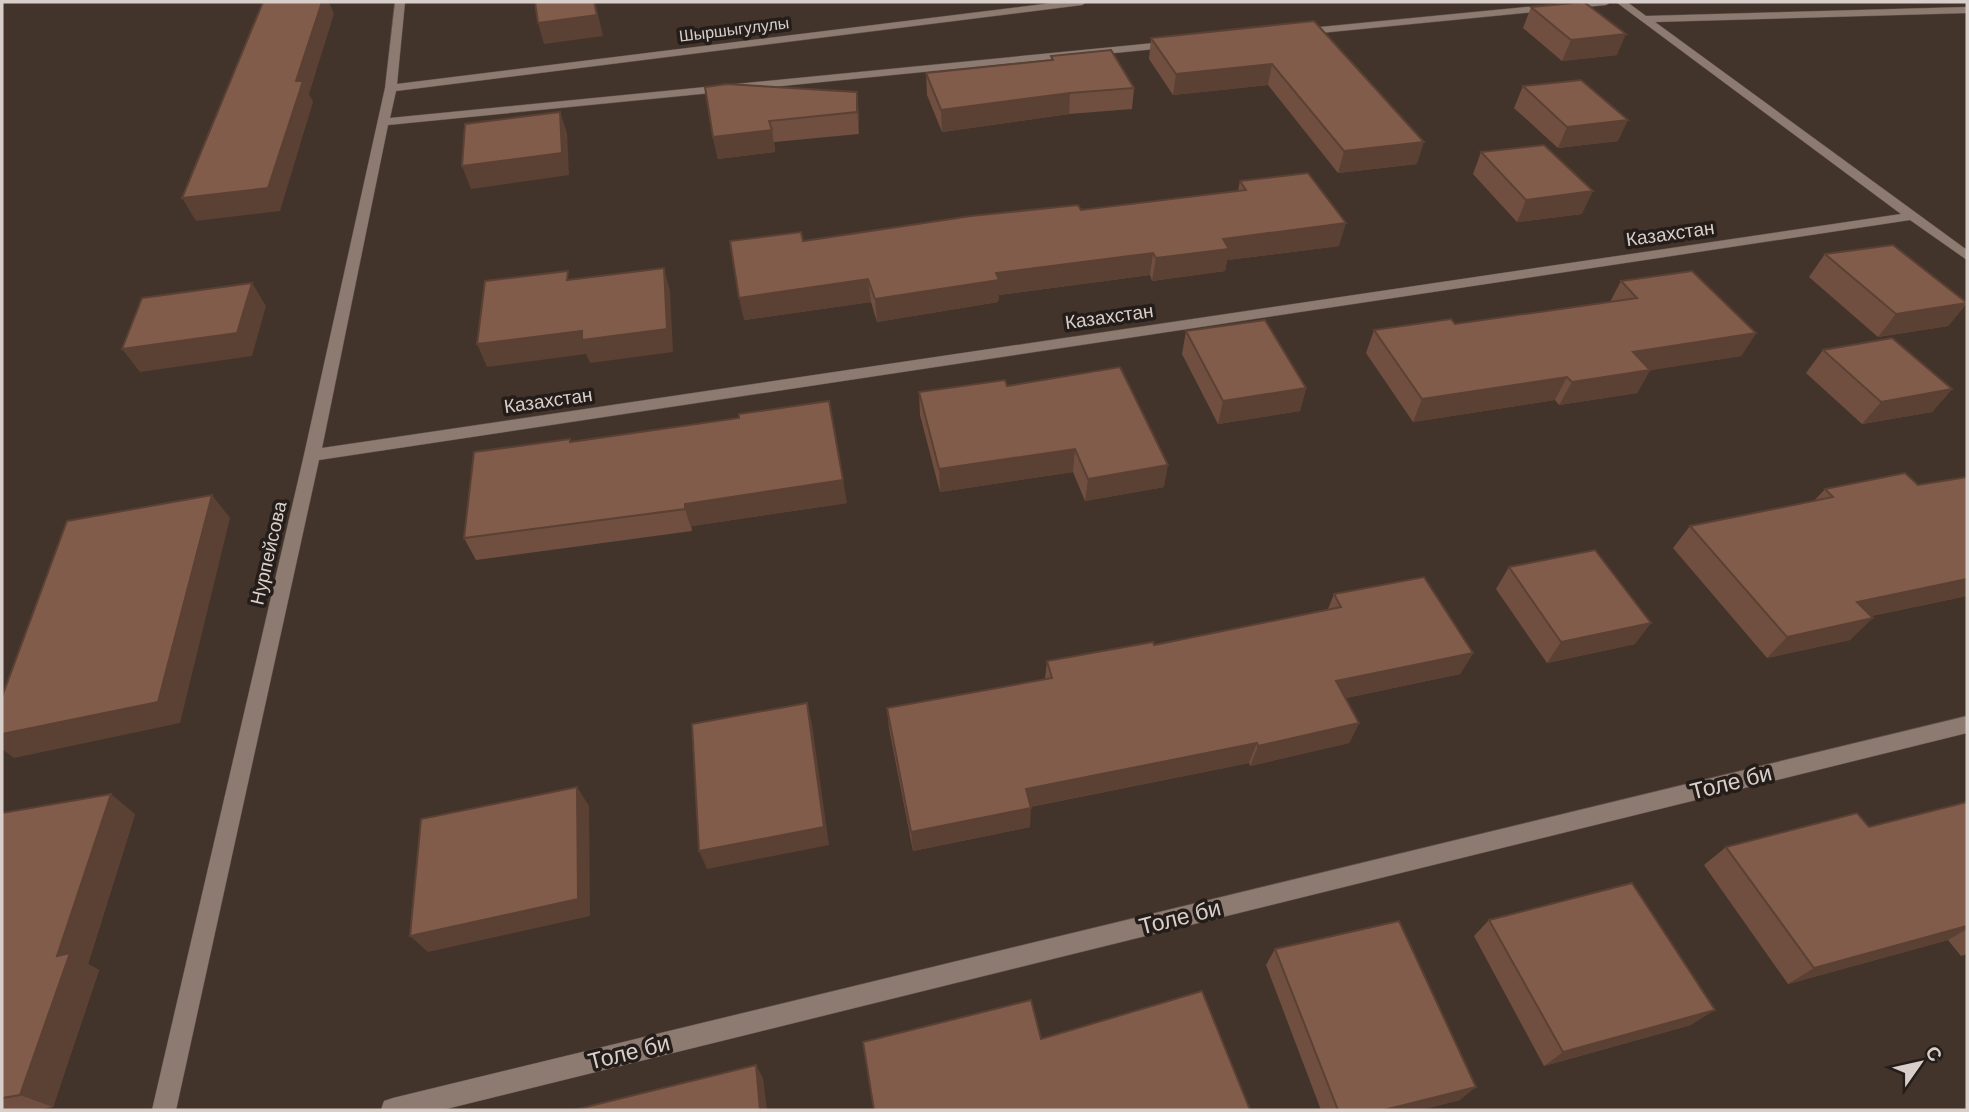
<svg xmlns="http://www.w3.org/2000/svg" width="1969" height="1112" font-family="Helvetica,sans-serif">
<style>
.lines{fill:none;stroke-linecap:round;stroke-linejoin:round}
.minor-casing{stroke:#5e514a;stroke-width:1}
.minor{fill:#8d7b71;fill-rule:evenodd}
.wall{fill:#704f40}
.shaded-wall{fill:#5b4034}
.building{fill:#825c4a;stroke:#5b4034;stroke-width:2}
.labels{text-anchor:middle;stroke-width:7;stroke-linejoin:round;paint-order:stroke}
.far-street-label{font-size:16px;fill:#d9cfca;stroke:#241d19}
.street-label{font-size:19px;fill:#d9cfca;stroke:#241d19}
.near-street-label{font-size:23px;fill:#d9cfca;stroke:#241d19}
</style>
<rect width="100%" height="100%" fill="#43342b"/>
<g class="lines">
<g class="minor-casing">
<g id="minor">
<path d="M 395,2 L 405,2 L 397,84 L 1060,2 L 1087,2 L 1082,5 L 396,91 L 390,118 L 1175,41 L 1180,44 L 1175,47 L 388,125 L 322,448 L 1901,214 L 1616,2 L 1627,2 L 1646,16 L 1967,7 L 1967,13 L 1655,22 L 1967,250 L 1967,260 L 1910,220 L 319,460 L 176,1110 L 152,1110 L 304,455 L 385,88 Z"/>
<path d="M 1578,2 L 1611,2 L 1606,5 L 1300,35 L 1295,32 L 1300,29 Z"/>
<path d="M 1967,716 L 1967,733 L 442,1110 L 381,1110 L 384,1101 L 393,1098 Z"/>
</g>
</g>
<use href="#minor" class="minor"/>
</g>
<g class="wall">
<path d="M 1531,7 L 1617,55 L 1562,61 L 1523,28 Z"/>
<path d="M 1314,21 L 1417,164 L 1338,173 L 1268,85 L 1173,95 L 1149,59 L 1151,38 Z"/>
<path d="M 1051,56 L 1134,88 L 1132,109 L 1069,114 L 942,132 L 927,95 L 926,73 L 1051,60 Z"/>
<path d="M 1523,86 L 1618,141 L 1558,148 L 1514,108 Z"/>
<path d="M 857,92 L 859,134 L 774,142 L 775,152 L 718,159 L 713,137 Z"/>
<path d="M 1481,152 L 1582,214 L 1517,222 L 1473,174 Z"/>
<path d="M 1240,181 L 1339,246 L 1227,260 L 1225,271 L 1152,281 L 1150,275 L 999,295 L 998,302 L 877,322 L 871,302 L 744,320 L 803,241 L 1081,210 L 1238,191 Z"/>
<path d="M 1825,254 L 1967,303 L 1948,326 L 1878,337 L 1809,277 Z"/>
<path d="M 1621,281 L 1756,333 L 1741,356 L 1650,370 L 1637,393 L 1559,405 L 1555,400 L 1413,422 L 1366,353 L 1374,330 L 1455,324 L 1610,302 Z"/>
<path d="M 1186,331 L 1306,388 L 1300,411 L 1218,424 L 1182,354 Z"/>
<path d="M 1823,350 L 1952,389 L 1932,412 L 1862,424 L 1806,373 Z"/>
<path d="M 1007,386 L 1164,487 L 1085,501 L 1073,472 L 940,492 L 920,415 L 919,392 Z"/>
<path d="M 571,442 L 847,503 L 692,526 L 692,531 L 476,560 L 464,538 Z"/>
<path d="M 1967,477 L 1967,596 L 1871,616 L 1850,640 L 1767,658 L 1673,548 L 1690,526 L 1814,501 L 1825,489 L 1918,485 Z"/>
<path d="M 1509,567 L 1635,644 L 1547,663 L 1496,589 Z"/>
<path d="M 1334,594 L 1473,653 L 1460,674 L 1346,698 L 1359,723 L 1349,743 L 1250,766 L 1249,763 L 1030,807 L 1030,827 L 913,851 L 889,728 L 887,708 L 1045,679 L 1047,661 L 1154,645 L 1328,609 Z"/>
<path d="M 1967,802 L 1967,954 L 1961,956 L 1948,940 L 1788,984 L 1704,865 L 1726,847 L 1869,827 Z"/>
<path d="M 2,813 L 135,814 L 88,964 L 99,970 L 53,1107 L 36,1110 L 2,1110 Z"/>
<path d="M 1489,920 L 1691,1025 L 1544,1066 L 1474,936 Z"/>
<path d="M 1275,949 L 1460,1100 L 1420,1110 L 1321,1110 L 1266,965 Z"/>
</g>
<g class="shaded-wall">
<path d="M 322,2 L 329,2 L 334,14 L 309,94 L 313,102 L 280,211 L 196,221 L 182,198 L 296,81 Z"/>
<path d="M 595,2 L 603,36 L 544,44 L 538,23 Z"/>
<path d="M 1626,34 L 1617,55 L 1562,61 L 1571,40 Z"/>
<path d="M 1272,64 L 1268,85 L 1173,95 L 1176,74 Z"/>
<path d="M 857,92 L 859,114 L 859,134 L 857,112 Z"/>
<path d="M 1070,93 L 1069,114 L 942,132 L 941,110 Z"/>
<path d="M 560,112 L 567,133 L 569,175 L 471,189 L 462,166 Z"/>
<path d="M 1628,120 L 1618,141 L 1558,148 L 1567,127 Z"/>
<path d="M 772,130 L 775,152 L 718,159 L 713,137 Z"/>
<path d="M 1424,142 L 1417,164 L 1338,173 L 1344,151 Z"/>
<path d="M 1593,191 L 1582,214 L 1517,222 L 1526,200 Z"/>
<path d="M 1346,223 L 1339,246 L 1227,260 L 1225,271 L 1152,281 L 1156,258 L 1223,239 Z"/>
<path d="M 1153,253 L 1150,275 L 999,295 L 998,302 L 877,322 L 875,299 L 996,273 Z"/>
<path d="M 664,268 L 670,291 L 673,352 L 590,363 L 586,354 L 487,367 L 477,344 Z"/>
<path d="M 868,279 L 871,302 L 744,320 L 739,298 Z"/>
<path d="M 252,283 L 266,306 L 252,356 L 140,372 L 122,349 Z"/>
<path d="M 1967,303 L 1948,326 L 1878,337 L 1896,314 Z"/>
<path d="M 1756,333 L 1741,356 L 1620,375 L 1633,352 Z"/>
<path d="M 1650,370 L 1637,393 L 1559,405 L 1572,382 Z"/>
<path d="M 1567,377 L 1555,400 L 1413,422 L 1422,399 Z"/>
<path d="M 1306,388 L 1300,411 L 1218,424 L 1223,401 Z"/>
<path d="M 1952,389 L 1932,412 L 1862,424 L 1881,402 Z"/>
<path d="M 1075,449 L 1073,472 L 940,492 L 939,469 Z"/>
<path d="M 1168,465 L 1164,487 L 1085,501 L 1088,479 Z"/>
<path d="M 843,480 L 847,503 L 692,526 L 692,531 L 685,509 L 685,504 Z"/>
<path d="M 212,495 L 230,518 L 180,723 L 14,758 L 2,749 L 2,734 Z"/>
<path d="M 1967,579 L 1967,596 L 1835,623 L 1857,602 Z"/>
<path d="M 1873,618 L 1850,640 L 1767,658 L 1787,637 Z"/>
<path d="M 1651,623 L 1635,644 L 1547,663 L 1561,642 Z"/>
<path d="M 1473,653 L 1460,674 L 1327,702 L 1336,681 Z"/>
<path d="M 807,703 L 812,724 L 829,845 L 707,869 L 699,851 Z"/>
<path d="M 1359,723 L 1349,743 L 1250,766 L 1258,746 Z"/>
<path d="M 1257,743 L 1249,763 L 1024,808 L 1026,789 Z"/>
<path d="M 577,787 L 589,806 L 590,916 L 428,952 L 410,936 Z"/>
<path d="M 111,794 L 135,814 L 88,964 L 99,970 L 53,1107 L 20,1095 L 57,956 Z"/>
<path d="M 1031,808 L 1030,827 L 913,851 L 911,832 Z"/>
<path d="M 1967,926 L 1967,929 L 1948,940 L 1788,984 L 1814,968 Z"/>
<path d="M 1715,1010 L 1691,1025 L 1544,1066 L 1563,1052 Z"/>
<path d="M 756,1065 L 763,1078 L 767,1110 L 760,1110 Z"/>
<path d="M 1476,1087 L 1460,1100 L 1420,1110 L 1384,1110 Z"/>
</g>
<g class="building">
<path d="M 263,2 L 322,2 L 296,81 L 303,81 L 268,188 L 182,198 Z"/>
<path d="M 535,2 L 594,2 L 597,15 L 538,23 Z"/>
<path d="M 1584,2 L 1626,34 L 1571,40 L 1531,7 Z"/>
<path d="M 1314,21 L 1424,142 L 1344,151 L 1272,64 L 1176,74 L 1151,38 Z"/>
<path d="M 1111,50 L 1134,88 L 1070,93 L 941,110 L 926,73 L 1053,60 L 1051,56 Z"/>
<path d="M 1581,80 L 1628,120 L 1567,127 L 1523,86 Z"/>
<path d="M 727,84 L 857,92 L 857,112 L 769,121 L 772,130 L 713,137 L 705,87 Z"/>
<path d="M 560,112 L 562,153 L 462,166 L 465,124 Z"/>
<path d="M 1544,145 L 1593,191 L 1526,200 L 1481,152 Z"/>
<path d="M 1308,173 L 1346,223 L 1223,239 L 1229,249 L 1156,258 L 1153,253 L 996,273 L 999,280 L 875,299 L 868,279 L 739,298 L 730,241 L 801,232 L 803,241 L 971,216 L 1078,205 L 1081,210 L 1246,190 L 1240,181 Z"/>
<path d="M 1893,245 L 1967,303 L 1896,314 L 1825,254 Z"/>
<path d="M 664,268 L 667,329 L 582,340 L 582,331 L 477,344 L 485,281 L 568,271 L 567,280 Z"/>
<path d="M 1692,271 L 1756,333 L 1633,352 L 1650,370 L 1572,382 L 1567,377 L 1422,399 L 1374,330 L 1451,319 L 1455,324 L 1637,298 L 1621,281 Z"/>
<path d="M 252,283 L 237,333 L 122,349 L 142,298 Z"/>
<path d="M 1265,320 L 1306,388 L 1223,401 L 1186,331 Z"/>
<path d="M 1892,338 L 1952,389 L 1881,402 L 1823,350 Z"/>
<path d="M 1120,367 L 1168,465 L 1088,479 L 1075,449 L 939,469 L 919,392 L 1005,380 L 1007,386 Z"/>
<path d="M 829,401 L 843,480 L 685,504 L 685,509 L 464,538 L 474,452 L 570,439 L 570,442 L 739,418 L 739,414 Z"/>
<path d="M 1905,473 L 1918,485 L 1967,477 L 1967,579 L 1857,602 L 1873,618 L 1787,637 L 1690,526 L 1833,497 L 1825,489 Z"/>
<path d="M 212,495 L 158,702 L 2,734 L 2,697 L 67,521 Z"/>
<path d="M 1595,550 L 1651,623 L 1561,642 L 1509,567 Z"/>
<path d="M 1424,577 L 1473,653 L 1336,681 L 1359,723 L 1258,746 L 1257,743 L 1026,789 L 1031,808 L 911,832 L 887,708 L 1052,678 L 1047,661 L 1153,642 L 1154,645 L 1341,607 L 1334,594 Z"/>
<path d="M 807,703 L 824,827 L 699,851 L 692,724 Z"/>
<path d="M 577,787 L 578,899 L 410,936 L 421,819 Z"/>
<path d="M 111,794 L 57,956 L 70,953 L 20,1095 L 2,1098 L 2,813 Z"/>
<path d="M 1967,802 L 1967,926 L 1814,968 L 1726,847 L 1857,813 L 1869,827 Z"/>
<path d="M 1632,883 L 1715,1010 L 1563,1052 L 1489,920 Z"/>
<path d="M 1399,921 L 1476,1087 L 1384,1110 L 1338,1110 L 1275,949 Z"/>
<path d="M 1202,991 L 1250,1110 L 874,1110 L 863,1042 L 1031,1000 L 1041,1039 Z"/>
<path d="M 756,1065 L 760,1110 L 574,1110 Z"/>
</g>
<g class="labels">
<g class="far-street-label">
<text transform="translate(734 29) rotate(-7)" y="6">Шыршыгулулы</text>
</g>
<g class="street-label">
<text transform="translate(1670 233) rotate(-8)" y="7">Казахстан</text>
<text transform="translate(1109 316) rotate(-8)" y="7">Казахстан</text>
<text transform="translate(548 400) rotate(-8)" y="7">Казахстан</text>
<text transform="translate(268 553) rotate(-77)" y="7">Нурпейсова</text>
</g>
<g class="near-street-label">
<text transform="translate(1731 782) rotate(-14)" y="8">Толе би</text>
<text transform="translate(1180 917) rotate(-14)" y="8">Толе би</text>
<text transform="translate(629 1052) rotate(-14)" y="8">Толе би</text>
</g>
</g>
<rect width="1969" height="1112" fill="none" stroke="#d9cfca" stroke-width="7"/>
<g transform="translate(1920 1063) rotate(56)" stroke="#241d19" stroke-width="5" paint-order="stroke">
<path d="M0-5L12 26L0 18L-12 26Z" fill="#d9cfca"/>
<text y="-10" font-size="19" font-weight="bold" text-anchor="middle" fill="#d9cfca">С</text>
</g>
</svg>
